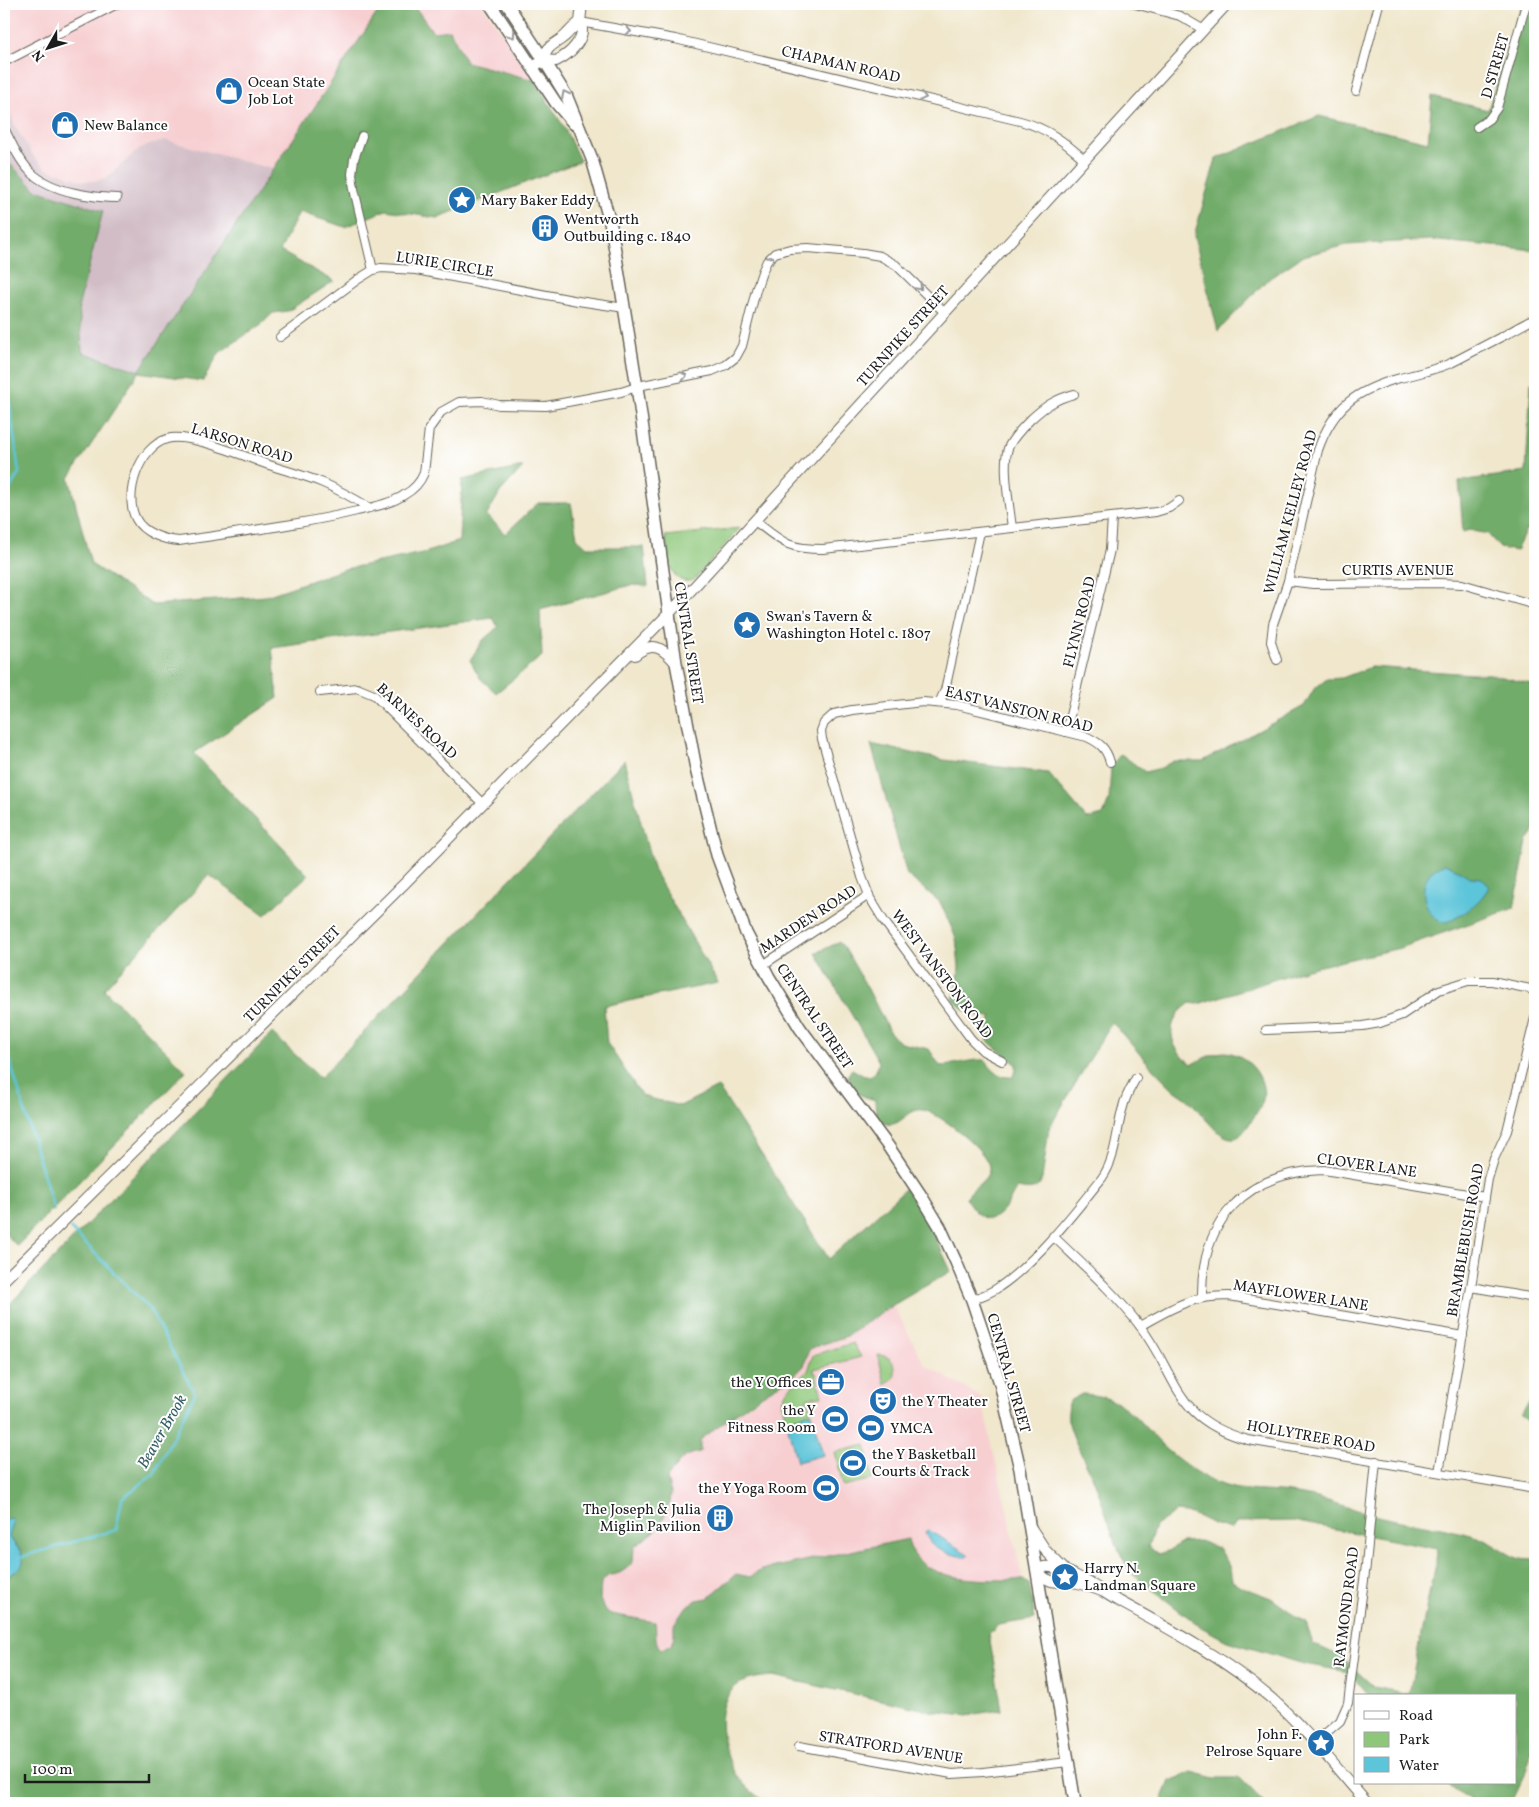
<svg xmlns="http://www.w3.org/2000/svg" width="1539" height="1807" font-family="Vollkorn,serif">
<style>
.built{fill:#f7cfd1}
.industrial{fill:#d2bdc6}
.green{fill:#8ec77a;stroke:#55724b}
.forest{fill:#72ac6a;stroke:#476443;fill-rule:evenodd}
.water{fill:#5dc5d9;stroke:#3c707a}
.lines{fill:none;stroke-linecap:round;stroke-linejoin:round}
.stream{stroke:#5dc5d9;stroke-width:2.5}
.minor-casing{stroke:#66635a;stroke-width:10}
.tertiary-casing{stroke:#66635a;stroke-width:12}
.secondary-casing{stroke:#66635a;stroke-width:14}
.minor{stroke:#fff;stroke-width:8}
.tertiary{stroke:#fff;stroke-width:10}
.secondary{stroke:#fff;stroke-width:11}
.oneway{stroke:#999}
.labels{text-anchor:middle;stroke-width:4;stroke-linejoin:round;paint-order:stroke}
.street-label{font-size:15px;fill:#1c1c1c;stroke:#fff}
.poi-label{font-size:15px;fill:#1c1c1c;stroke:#fff;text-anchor:start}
.water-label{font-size:16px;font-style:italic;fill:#366068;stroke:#fff}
</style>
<rect width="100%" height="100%" fill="#fff"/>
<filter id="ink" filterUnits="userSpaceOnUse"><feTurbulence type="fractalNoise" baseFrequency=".02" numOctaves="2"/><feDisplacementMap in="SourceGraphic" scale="10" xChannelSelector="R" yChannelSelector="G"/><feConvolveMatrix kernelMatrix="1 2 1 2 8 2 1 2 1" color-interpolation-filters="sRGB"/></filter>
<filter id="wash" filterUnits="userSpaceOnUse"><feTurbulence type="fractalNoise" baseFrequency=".0096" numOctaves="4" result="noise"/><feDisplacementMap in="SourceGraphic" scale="20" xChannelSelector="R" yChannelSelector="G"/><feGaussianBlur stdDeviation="1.12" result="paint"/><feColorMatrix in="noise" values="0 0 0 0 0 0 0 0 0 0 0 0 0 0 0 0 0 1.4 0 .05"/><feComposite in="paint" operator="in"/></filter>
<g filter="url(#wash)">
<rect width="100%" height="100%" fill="#f0e7cc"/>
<g class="built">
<path d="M 4,4 L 482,4 L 534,80 L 362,35 L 273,169 L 165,140 L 140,148 L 107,177 L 95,181 L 83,181 L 55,173 L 40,164 L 34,157 L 15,126 L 4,97 Z"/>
<path d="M 893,1305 L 925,1365 L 981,1397 L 1023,1580 L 962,1579 L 951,1577 L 934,1570 L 919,1561 L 912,1552 L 908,1539 L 761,1570 L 750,1577 L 736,1574 L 708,1598 L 697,1600 L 674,1624 L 674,1636 L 671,1645 L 661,1649 L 620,1615 L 611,1614 L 604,1611 L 600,1599 L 601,1582 L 609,1575 L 614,1575 L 624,1571 L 633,1563 L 634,1547 L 654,1532 L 661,1524 L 666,1512 L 669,1486 L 667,1479 L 677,1464 L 685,1457 L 700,1451 L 700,1442 L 703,1437 L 800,1370 L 805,1362 L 808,1352 L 812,1348 L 847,1336 Z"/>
</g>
<path class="industrial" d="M 4,97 L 15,126 L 34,157 L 47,169 L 83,181 L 95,181 L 107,177 L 140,148 L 165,140 L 273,169 L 139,371 L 82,353 L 38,225 L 4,151 Z"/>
<g class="green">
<path d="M 740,528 L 694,580 C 668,588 669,554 665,536 Z"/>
<path d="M 853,1343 L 861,1357 L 814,1369 L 814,1373 L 816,1373 L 822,1396 L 807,1398 L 811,1413 L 786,1420 L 782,1405 L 783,1398 L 787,1390 L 808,1371 L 813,1355 Z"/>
<path d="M 878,1355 C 892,1356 898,1365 894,1378 L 885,1384 Z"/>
<path d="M 866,1445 L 873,1479 L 843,1486 L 835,1452 Z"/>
</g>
<g class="forest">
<path d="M 383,4 L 395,4 L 415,7 L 433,32 L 450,30 L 466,62 L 534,80 L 564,127 L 580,161 L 437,218 L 386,210 L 345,227 L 299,212 L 280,251 L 334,281 L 288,311 L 273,313 L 263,323 L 219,353 L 203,381 L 139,372 L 69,478 L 91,564 L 153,605 L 266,596 L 345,569 L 427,552 L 459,541 L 462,480 L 523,467 L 500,492 L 487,515 L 505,534 L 538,503 L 571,503 L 577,538 L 587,547 L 644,547 L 648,586 L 631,585 L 540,610 L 542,656 L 496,693 L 480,678 L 470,660 L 483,640 L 498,627 L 493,618 L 272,648 L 278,698 L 194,753 L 308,875 L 265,915 L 209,875 L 104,989 L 186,1071 L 17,1246 L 4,1232 L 4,151 L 10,164 L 36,190 L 103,211 L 79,304 L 82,352 L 139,371 Z"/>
<path d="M 1522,4 L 1535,4 L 1535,250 L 1430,240 L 1346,245 L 1303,256 L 1267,280 L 1218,331 L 1194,236 L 1216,159 L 1319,116 L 1428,142 L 1432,96 L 1488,110 Z"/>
<path d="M 1531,383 L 1535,384 L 1535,530 L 1526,530 L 1516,551 L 1500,548 L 1488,534 L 1469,530 L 1463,532 L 1459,481 L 1526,472 Z"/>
<path d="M 1371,667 L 1472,674 L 1490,674 L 1535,685 L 1535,830 L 1527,842 L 1514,908 L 1400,948 L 1307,969 L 1198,1004 L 1190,1003 C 1186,1006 1181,1010 1178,1014 C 1165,1032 1174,1053 1192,1064 C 1203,1059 1218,1049 1231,1053 C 1253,1058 1273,1088 1259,1109 C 1254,1116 1243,1137 1235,1138 C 1220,1141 1201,1113 1192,1103 C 1186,1097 1177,1093 1171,1087 C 1150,1067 1131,1044 1112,1022 L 1049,1128 L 1042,1179 C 1037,1192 1029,1190 1017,1188 C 1011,1195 1010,1203 1004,1209 C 988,1229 976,1214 966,1199 C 971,1187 987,1182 989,1170 C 992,1153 939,1113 923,1110 C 904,1107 898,1138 876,1117 L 875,1100 C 856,1094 855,1095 848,1075 L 852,1069 L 864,1076 L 871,1076 L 876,1071 L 879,1062 L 816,953 L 839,942 L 844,947 L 868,989 L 889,1031 L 894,1037 L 901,1043 L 929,1049 L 940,1066 C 954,1065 971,1059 985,1060 C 992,1070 999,1078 1012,1077 L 1016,1071 L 1016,1064 C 1006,1055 996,1049 987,1040 C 987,1032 991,1026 991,1017 C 972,1015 965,1014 953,999 L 958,982 L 959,966 L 956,938 L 940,902 L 907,875 L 871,744 L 944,760 L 1048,773 L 1087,819 L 1103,815 L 1109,800 L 1111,766 L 1121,754 L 1145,772 L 1161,768 L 1173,761 L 1203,761 L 1304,706 L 1314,689 L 1327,679 L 1342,678 Z"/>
<path d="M 624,760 L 654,871 L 718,983 L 604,1006 L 607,1043 L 642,1096 L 680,1106 L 718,1087 L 829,1259 L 906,1188 L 931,1228 L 951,1271 L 893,1305 L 847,1336 L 811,1348 L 808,1352 L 804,1366 L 796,1374 L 753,1401 L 703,1437 L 700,1442 L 700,1452 C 683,1454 676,1465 667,1479 L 671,1493 L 670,1503 L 661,1524 L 654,1532 L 634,1547 L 633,1562 C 626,1570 619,1575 609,1575 L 601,1582 L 600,1599 L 604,1610 L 611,1614 L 655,1622 C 657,1631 653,1642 661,1649 L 671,1645 L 674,1636 L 674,1624 L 687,1606 L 697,1600 L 708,1598 L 736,1574 L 750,1577 L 761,1570 L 908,1539 C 916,1586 989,1579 1023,1580 L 1029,1584 L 1035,1619 L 998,1625 L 989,1635 L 1002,1710 L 967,1715 L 930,1711 L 773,1676 C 761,1677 750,1678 739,1684 C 708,1704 723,1762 744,1784 C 751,1792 760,1798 768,1803 L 4,1803 L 4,1578 L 14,1573 L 22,1552 L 9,1537 L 10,1518 L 4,1520 L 4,1310 L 272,1033 L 320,1078 Z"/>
<path d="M 1082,1394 C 1125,1396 1135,1418 1162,1445 C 1175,1458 1198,1474 1215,1482 C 1241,1494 1269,1489 1297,1494 C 1324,1498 1350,1509 1377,1516 C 1404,1523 1432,1525 1459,1532 C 1468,1534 1479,1537 1487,1541 C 1503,1548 1517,1565 1535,1558 L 1535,1720 L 1530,1758 L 1525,1775 L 1512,1802 L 1476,1803 L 1462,1795 L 1447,1783 L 1515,1783 L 1515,1696 L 1370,1696 L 1349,1672 L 1304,1664 L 1227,1641 L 1201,1627 L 1132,1574 C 1114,1548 1108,1518 1097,1488 C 1088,1465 1074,1444 1068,1420 C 1067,1414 1069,1407 1069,1401 ZM 1176,1512 L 1192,1514 L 1213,1524 L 1230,1529 L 1238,1522 L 1293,1521 L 1438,1549 L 1409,1694 L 1374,1687 L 1340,1656 L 1313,1644 L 1306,1623 L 1271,1598 L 1244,1588 L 1232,1581 L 1230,1568 L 1220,1549 L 1200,1541 L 1182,1542 L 1171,1550 L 1158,1554 L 1148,1546 L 1155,1526 Z"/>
<path d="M 1535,1399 L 1535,1426 L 1531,1426 L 1520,1416 L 1529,1403 Z"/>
<path d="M 1192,1772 L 1215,1778 L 1240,1778 L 1265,1803 L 1161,1803 L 1170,1781 Z"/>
</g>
<g class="water">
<path d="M 1445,864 L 1456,869 L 1470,877 L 1482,878 L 1489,886 C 1486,894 1476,904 1469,909 C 1462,914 1453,921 1445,922 C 1428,924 1407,876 1445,864 Z"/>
<path d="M 811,1413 L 823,1455 L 797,1462 L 786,1420 Z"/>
<path d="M 10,1518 L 14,1520 L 9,1537 C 25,1556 32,1565 4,1578 L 4,1520 Z"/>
<path d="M 928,1530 L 968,1554 L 969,1555 L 966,1557 C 949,1554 931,1551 925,1532 Z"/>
</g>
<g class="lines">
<g class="stream">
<path d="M 4,363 L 19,473 L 4,498"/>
<path d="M 4,1041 L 54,1210"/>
<path d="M 20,1557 L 116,1530 L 122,1498 L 154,1474 L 195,1394 L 149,1308 L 70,1228"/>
</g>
</g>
</g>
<g filter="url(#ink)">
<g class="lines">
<g class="minor-casing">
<g id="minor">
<path d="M 1135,4 L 1180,16 L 1204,30"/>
<path d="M 580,22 L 675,39 L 1020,121 C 1047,128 1065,142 1085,160"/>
<path d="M 4,62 L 117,4"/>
<path d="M 1356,91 L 1379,4"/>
<path d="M 1477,127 L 1489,119 L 1497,108 L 1526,4"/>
<path d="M 4,128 C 23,167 31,183 75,193 C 89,196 103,198 117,198"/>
<path d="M 362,136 L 354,159 L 352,174 L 354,189 L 373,270"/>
<path d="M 280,337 L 357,280 L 373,270 L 381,268 L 416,270 L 578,301 L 625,308"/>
<path d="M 370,508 C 355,499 339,490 323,483 C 306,476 287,471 269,465 C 246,457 188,432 167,439 C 139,447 123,495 136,519 C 143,533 164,540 179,541 C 238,532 299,525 357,511 C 372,507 391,504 404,495 C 413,490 420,483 424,473 L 429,429 L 441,412 L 459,402 L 482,401 L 499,405 L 546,406 L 621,392 L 643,385 L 712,371 L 726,365 L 736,357 L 742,346 L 756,290 L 762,272 L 767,261 L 775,253 L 790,249 L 808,248 L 863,253 L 880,256 L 896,265 L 945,313"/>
<path d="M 755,521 C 782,542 787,549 823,549 L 1156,512 L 1169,508 L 1179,501"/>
<path d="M 1012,528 C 1010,509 1001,462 1009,446 C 1014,436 1023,427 1031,419 C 1045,406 1056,399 1074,394"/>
<path d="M 1288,581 L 1313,584 L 1438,583 L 1462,584 L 1535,605"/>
<path d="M 1277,660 L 1271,642 L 1273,624 L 1288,581 L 1318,450 C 1333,407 1356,390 1400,378 C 1417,374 1434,370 1451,363 C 1469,354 1487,344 1505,335 C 1515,329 1525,323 1535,319"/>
<path d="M 320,692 L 357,688 L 374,695 L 483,804"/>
<path d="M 939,703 L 945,690 L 980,532"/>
<path d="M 1066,732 L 1110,550 L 1112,517"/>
<path d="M 763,965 L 869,895"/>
<path d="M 1266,1030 L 1363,1026 L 1380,1023 L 1402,1015 L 1439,990 L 1468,981 L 1492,981 L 1535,990"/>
<path d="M 1002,1061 L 983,1051 L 971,1039 L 884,921 L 870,898 L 862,877 L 822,739 L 821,731 L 824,723 L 834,714 L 852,710 L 923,702 L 957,705 L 1087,737 C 1100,743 1106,748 1110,762"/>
<path d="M 1053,1236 C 1083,1265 1115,1293 1140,1326 C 1180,1379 1173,1419 1248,1440 L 1535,1489"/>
<path d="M 1471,1287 L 1535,1298"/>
<path d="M 1202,1297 C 1201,1220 1246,1172 1324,1170 L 1485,1197"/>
<path d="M 972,1300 C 981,1296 991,1293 999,1287 C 1035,1263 1075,1212 1102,1178 C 1117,1156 1116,1131 1123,1107 C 1125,1097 1131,1087 1136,1078"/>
<path d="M 1140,1326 C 1174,1307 1189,1296 1229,1296 L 1463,1336"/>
<path d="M 1439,1472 L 1471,1287 L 1488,1179 L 1494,1159 L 1507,1131 L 1535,1018"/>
<path d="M 1314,1743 L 1340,1721 L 1348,1703 L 1366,1565 L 1376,1461"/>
<path d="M 799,1746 L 952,1774 L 983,1772 L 1068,1762"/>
</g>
</g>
<g class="tertiary-casing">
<g id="tertiary">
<path d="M 544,60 L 556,61 C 569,55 588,38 580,22"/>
<path d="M 533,67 L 544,60 C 545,46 556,44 565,36 C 570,31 574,26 580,22 L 582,4"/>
<path d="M 635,655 C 653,640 663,648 676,663"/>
<path d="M 4,1280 L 405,883 L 683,599 L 1227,4"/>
<path d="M 1031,1528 L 1046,1551 L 1064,1569"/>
<path d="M 1104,1592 C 1096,1589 1087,1585 1078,1583 C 1060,1579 1051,1588 1037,1570 C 1041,1567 1045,1566 1051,1567 C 1074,1571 1095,1587 1115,1599 C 1170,1629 1224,1658 1272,1699 C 1307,1730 1336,1768 1367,1803"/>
</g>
</g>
<g class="secondary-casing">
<g id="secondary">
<path d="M 490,4 L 556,103 L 574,124"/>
<path d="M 507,4 L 544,60 L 567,97 L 592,159 L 611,226 L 637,387 L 676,663 L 696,769 L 717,855 L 746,933 L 769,977 L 800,1028 L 888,1146 L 922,1197 L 940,1227 L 956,1262 L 972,1300 L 1000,1383 L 1020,1469 L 1075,1803"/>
</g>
</g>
<use href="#minor" class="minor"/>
<use href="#tertiary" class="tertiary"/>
<use href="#secondary" class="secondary"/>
</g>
<defs><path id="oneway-chevron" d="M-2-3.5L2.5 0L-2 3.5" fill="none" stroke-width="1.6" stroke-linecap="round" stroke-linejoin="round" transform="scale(1.25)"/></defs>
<g class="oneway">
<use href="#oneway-chevron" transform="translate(628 31) rotate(10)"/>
<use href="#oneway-chevron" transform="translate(512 35) rotate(56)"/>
<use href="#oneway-chevron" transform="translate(565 94) rotate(-117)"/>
<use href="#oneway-chevron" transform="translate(923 97) rotate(13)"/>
<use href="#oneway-chevron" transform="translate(771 259) rotate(-45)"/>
<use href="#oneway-chevron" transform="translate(919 287) rotate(45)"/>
<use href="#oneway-chevron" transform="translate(684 376) rotate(-11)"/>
</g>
</g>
<defs>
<g id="shop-disc" transform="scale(1.4375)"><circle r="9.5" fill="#1f6fb2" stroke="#fff"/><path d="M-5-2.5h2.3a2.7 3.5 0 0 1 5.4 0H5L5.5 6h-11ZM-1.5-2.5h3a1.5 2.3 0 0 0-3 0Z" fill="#fff"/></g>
<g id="sight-disc" transform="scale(1.4375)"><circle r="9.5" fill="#1f6fb2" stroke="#fff"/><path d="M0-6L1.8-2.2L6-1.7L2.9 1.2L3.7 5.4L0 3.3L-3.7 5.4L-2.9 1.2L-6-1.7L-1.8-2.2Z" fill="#fff"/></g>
<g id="building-disc" transform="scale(1.4375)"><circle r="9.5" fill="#1f6fb2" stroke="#fff"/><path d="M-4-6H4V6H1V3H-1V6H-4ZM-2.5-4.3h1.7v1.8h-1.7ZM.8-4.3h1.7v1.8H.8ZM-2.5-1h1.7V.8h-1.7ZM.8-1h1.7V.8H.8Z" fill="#fff"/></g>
<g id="office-disc" transform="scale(1.4375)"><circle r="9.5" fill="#1f6fb2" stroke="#fff"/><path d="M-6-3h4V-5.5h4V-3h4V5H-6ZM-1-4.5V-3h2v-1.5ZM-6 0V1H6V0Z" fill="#fff"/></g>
<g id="theatre-disc" transform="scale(1.4375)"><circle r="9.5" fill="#1f6fb2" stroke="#fff"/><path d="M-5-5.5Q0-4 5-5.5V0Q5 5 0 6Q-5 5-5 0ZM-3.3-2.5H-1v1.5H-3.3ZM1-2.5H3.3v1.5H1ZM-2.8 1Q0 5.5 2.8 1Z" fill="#fff"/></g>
<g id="stadium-disc" transform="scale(1.4375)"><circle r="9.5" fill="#1f6fb2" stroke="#fff"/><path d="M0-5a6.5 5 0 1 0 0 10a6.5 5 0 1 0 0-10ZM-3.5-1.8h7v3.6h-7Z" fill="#fff"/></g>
</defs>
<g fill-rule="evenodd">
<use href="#shop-disc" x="229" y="91"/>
<use href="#shop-disc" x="65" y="125"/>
<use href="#sight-disc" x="462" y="200"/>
<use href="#building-disc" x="545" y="228"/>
<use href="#sight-disc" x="747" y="625"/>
<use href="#office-disc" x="831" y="1382"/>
<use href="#theatre-disc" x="883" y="1401"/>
<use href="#stadium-disc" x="835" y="1419"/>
<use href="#stadium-disc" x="871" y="1428"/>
<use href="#stadium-disc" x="853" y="1463"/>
<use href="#stadium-disc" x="826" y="1488"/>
<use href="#building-disc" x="720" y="1518"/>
<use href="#sight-disc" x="1065" y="1577"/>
<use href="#sight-disc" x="1321" y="1743"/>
</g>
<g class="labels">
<g class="street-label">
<text transform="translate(841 64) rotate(13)" y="5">CHAPMAN ROAD</text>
<text transform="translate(1495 66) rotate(-74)" y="5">D STREET</text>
<text transform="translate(445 264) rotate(9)" y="5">LURIE CIRCLE</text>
<text transform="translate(903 336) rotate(-48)" y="5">TURNPIKE STREET</text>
<text transform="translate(242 443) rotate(17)" y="5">LARSON ROAD</text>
<text transform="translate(1290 512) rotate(-75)" y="5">WILLIAM KELLEY ROAD</text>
<text x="1398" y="575">CURTIS AVENUE</text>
<text transform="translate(1079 622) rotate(-76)" y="5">FLYNN ROAD</text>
<text transform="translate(689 643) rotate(81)" y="5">CENTRAL STREET</text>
<text transform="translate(1019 709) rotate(14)" y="5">EAST VANSTON ROAD</text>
<text transform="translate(417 721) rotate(43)" y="5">BARNES ROAD</text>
<text transform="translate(808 919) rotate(-33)" y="5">MARDEN ROAD</text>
<text transform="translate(292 974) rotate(-45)" y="5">TURNPIKE STREET</text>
<text transform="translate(942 974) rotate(53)" y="5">WEST VANSTON ROAD</text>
<text transform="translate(815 1016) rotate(56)" y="5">CENTRAL STREET</text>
<text transform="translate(1367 1165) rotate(8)" y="5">CLOVER LANE</text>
<text transform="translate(1465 1240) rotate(-80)" y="5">BRAMBLEBUSH ROAD</text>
<text transform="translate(1301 1295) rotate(9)" y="5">MAYFLOWER LANE</text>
<text transform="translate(1009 1373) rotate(74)" y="5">CENTRAL STREET</text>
<text transform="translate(1311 1436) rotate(10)" y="5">HOLLYTREE ROAD</text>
<text transform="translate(1346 1607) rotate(-83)" y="5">RAYMOND ROAD</text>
<text transform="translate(891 1747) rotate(9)" y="5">STRATFORD AVENUE</text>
</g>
<g class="poi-label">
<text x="248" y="87">Ocean State<tspan x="248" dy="17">Job Lot</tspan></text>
<text x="84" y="130">New Balance</text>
<text x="481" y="205">Mary Baker Eddy</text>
<text x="564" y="224">Wentworth<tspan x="564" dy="17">Outbuilding c. 1840</tspan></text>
<text x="766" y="621">Swan's Tavern &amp;<tspan x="766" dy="17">Washington Hotel c. 1807</tspan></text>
<text x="812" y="1387" text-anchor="end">the Y Offices</text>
<text x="902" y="1406">the Y Theater</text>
<text x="816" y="1415" text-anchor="end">the Y<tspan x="816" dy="17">Fitness Room</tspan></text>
<text x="890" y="1433">YMCA</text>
<text x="872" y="1459">the Y Basketball<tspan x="872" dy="17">Courts &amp; Track</tspan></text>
<text x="807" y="1493" text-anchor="end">the Y Yoga Room</text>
<text x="701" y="1514" text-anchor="end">The Joseph &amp; Julia<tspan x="701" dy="17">Miglin Pavilion</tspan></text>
<text x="1084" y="1573">Harry N.<tspan x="1084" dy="17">Landman Square</tspan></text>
<text x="1302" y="1739" text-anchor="end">John F.<tspan x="1302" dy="17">Pelrose Square</tspan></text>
</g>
<g class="water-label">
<text transform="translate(161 1431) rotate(-60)" y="6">Beaver Brook</text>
</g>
</g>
<rect width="1539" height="1807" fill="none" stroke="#fff" stroke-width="20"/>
<rect x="1354" y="1694" width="162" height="90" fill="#ffffff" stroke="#a4a4a4"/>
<rect x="1364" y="1711" width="25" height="8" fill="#ffffff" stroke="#a4a4a4"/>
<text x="1399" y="1720" font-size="15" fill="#1c1c1c">Road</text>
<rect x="1364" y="1732" width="25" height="15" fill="#8ec77a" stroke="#a4a4a4"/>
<text x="1399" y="1744" font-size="15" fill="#1c1c1c">Park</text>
<rect x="1364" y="1757" width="25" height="15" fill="#5dc5d9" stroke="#a4a4a4"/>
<text x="1399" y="1770" font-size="15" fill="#1c1c1c">Water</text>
<g transform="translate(48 48) rotate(231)" stroke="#ffffff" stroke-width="4" paint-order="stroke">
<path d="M0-4L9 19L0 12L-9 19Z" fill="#1c1c1c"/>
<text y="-8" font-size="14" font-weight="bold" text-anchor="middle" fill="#1c1c1c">N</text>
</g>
<path d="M25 1774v8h124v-8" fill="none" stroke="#1c1c1c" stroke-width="2.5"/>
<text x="32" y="1774" font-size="15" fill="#1c1c1c" stroke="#ffffff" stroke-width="4" paint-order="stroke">100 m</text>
</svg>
